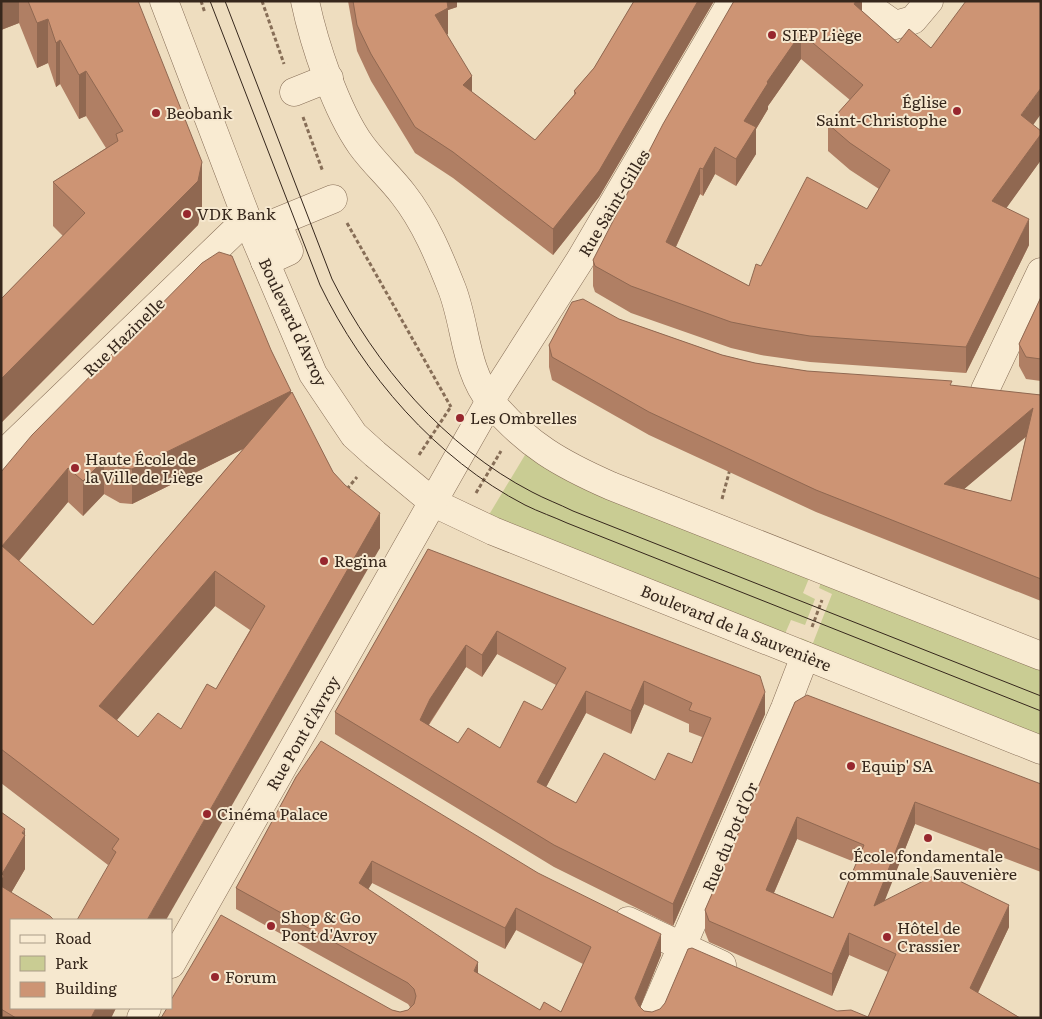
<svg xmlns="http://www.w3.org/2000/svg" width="1042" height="1019" font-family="Literata,serif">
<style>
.green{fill:#c9cc93}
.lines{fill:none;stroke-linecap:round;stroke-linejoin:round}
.minor-casing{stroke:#876e57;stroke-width:29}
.path{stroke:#876e57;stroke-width:3;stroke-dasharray:4 2.5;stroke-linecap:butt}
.minor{stroke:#f9ebd2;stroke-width:28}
.tram{stroke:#36271c;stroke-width:1}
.wall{fill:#b07f64;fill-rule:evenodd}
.shaded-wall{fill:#906851}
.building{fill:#cd9474;stroke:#906851;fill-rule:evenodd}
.poi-dot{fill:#97272e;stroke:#f6e8cf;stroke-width:2}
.labels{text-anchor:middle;stroke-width:4;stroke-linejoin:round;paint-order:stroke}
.poi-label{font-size:16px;fill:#36271c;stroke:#f6e8cf;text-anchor:start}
.street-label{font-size:16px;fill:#36271c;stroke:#f6e8cf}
</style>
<rect width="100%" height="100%" fill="#eeddbf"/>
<g class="green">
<path d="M 528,450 L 812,571 L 803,593 L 815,599 L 805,625 L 791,620 L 781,643 L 484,523 Z"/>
<path d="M 823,576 L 1041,662 L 1041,746 L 796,649 L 801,638 L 813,643 L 832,594 L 819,588 Z"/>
</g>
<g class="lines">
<g class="minor-casing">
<g id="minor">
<path d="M 164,1 L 247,219 L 313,374 L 354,435 L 375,454 L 434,503 L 493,531 L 1041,750"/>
<path d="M 305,1 C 314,44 336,110 361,145 C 374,163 390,177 403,194 C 425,222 439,256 452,289 C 466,325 465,371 491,402 C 527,445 561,464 611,486 L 1041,656"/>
<path d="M 861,1 L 895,25 L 913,20 L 929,1"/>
<path d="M 294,92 L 329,78"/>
<path d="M 265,262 L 289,251 L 277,222 L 333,199"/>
<path d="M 985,390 L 1041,272"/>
<path d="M 1,456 L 247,219"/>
<path d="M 628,921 L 722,965"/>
<path d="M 171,964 L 490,401 L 580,260 L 732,1"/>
<path d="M 141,1018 L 147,1008"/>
<path d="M 651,1018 L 785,708 L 805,656"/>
</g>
</g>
<g class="path">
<path d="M 201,1 L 205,13"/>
<path d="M 262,1 L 284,64"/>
<path d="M 303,117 L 323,172"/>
<path d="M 347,223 L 451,407"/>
<path d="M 419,455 L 450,408"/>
<path d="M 347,489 L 357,477"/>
<path d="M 476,493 L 501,451"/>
<path d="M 722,499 L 730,469"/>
<path d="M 812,627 L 822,600"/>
</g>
<use href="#minor" class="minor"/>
<g class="tram">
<path d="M 210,1 L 320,285 C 363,374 436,459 525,505 C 539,512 554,517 567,523 L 1041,711"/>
<path d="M 225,1 L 332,279 C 375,365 445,447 532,492 C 545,499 559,504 573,511 L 1041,696"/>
</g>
</g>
<g class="wall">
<path d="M 1,1 L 138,1 L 202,207 L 198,225 L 1,423 L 1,299 L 63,236 L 53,226 L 53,182 L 106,148 L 86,116 L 79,119 L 60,84 L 56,87 L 48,63 L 37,68 L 19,23 L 1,30 Z"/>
<path d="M 348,1 L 457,1 L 457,7 L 448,10 L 448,34 L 446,35 L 472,92 L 535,140 L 574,95 L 574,91 L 594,68 L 634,1 L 714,1 L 599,197 L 553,255 L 453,178 L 415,153 L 371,81 L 357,51 Z"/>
<path d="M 734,1 L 862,1 L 862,11 L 898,43 L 931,48 L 1041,131 L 1041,160 L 1006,208 L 1029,245 L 966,373 L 810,362 L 761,355 L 731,348 L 631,313 L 595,292 L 593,286 L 593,260 ZM 801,59 L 850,100 L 828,124 L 828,151 L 850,170 L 879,189 L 867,209 L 761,266 L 749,286 L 676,247 L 700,194 L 703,196 L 715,174 L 736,186 L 756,154 L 756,129 L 768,109 L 768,106 Z"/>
<path d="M 1041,297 L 1041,381 L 1026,379 L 1019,366 L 1019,344 Z"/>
<path d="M 619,319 L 722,355 L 755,363 L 807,371 L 1041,395 L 1041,601 L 816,512 L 649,435 L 552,380 L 549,367 L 549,345 ZM 1026,436 L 1011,501 L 964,489 Z"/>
<path d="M 271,350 L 291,393 L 333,472 L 380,548 L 108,865 L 1,783 L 1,472 ZM 243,449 L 93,625 L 19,561 L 68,502 L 83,516 L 104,494 L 120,503 L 132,504 ZM 215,606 L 250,630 L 216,689 L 181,729 L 138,737 L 116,720 Z"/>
<path d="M 428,549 L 765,714 L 673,926 L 554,867 L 335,734 L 335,712 ZM 497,654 L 556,685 L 542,710 L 500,748 L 458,743 L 429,725 L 466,667 L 482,677 ZM 644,704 L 689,724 L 689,732 L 702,737 L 692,763 L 655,780 L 576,803 L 546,787 L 586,713 L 631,734 Z"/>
<path d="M 795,702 L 1041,784 L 1041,872 L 915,824 L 884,901 L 1009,927 L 978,993 L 1020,1018 L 161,1018 L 392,1010 L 400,1012 L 408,1010 L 410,1007 L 408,1004 L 236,909 L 236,888 L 296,777 L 661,955 L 640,1007 L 644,1011 L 652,1012 L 837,1011 L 868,1017 L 888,972 L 849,955 L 832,996 L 709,942 L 705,932 L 705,910 ZM 797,839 L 857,863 L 833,918 L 774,893 ZM 372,883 L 505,949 L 516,930 L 583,964 L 561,1012 L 540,1010 L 478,974 L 368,889 Z"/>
<path d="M 1,812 L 25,834 L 25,869 L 11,893 L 11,1008 L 116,1008 L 111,1018 L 1,1018 Z"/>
</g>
<g class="shaded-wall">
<path d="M 1,1 L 19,1 L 19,23 L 1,30 Z"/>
<path d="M 444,1 L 457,1 L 457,7 L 448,10 L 448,34 L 435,42 L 435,15 Z"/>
<path d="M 698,1 L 714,1 L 599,197 L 553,255 L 553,229 Z"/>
<path d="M 856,1 L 862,1 L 862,21 L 854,4 Z"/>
<path d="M 48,19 L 48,63 L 37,68 L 37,23 Z"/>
<path d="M 801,33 L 801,59 L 768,106 L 768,109 L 756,129 L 756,154 L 736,186 L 736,159 L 744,121 L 767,82 Z"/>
<path d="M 60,40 L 60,84 L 56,87 L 56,43 Z"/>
<path d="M 86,71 L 86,116 L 79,119 L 79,75 Z"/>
<path d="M 472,76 L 472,102 L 463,85 Z"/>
<path d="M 1041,88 L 1041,114 L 1021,142 L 1021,115 Z"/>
<path d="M 1041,134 L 1041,160 L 992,228 L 992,201 Z"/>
<path d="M 715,147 L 715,174 L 703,196 L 703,169 Z"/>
<path d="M 202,162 L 202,207 L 198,225 L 1,423 L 1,379 Z"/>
<path d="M 700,168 L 700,194 L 666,268 L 666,242 Z"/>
<path d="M 1029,219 L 1029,245 L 966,373 L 966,347 Z"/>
<path d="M 291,391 L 291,425 L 132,504 L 132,469 Z"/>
<path d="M 1033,408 L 1033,431 L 944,506 L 944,484 Z"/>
<path d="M 104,460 L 104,494 L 83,516 L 83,481 Z"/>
<path d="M 68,468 L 68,502 L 2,581 L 2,546 Z"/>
<path d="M 380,513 L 380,548 L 166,920 L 147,920 Z"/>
<path d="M 215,571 L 215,606 L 99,741 L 99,706 Z"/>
<path d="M 497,631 L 497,654 L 482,677 L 482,655 Z"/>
<path d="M 466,645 L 466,667 L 430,722 L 420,743 L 420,720 L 430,699 Z"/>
<path d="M 644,681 L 644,704 L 631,734 L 631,711 Z"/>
<path d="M 586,691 L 586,713 L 537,804 L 537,782 Z"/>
<path d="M 765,692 L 765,714 L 673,926 L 673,904 Z"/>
<path d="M 915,802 L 915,824 L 874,928 L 874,906 Z"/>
<path d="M 797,817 L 797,839 L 766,911 L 766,890 Z"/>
<path d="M 25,829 L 25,869 L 4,905 L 1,915 L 2,874 Z"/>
<path d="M 372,861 L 372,883 L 359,905 L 359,883 Z"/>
<path d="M 1009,905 L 1009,927 L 970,1009 L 970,988 Z"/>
<path d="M 516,908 L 516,930 L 505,949 L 505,928 Z"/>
<path d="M 849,933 L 849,955 L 832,996 L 832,974 Z"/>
<path d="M 661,934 L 661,955 L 636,1018 L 635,998 Z"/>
<path d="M 478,962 L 478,984 L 474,971 Z"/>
<path d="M 96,1008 L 116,1008 L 111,1018 L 91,1018 Z"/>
</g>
<g class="building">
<path d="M 28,1 L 138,1 L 202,162 L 198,181 L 1,379 L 1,299 L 85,213 L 53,182 L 118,141 L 116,134 L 123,131 L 86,71 L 79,75 L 60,40 L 56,43 L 48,19 L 37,23 Z"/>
<path d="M 353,1 L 447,1 L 448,8 L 435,15 L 472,76 L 463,85 L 535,140 L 576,93 L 574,91 L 594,68 L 634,1 L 698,1 L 599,171 L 553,229 L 453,152 L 415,127 L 371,54 L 357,25 Z"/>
<path d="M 734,1 L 856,1 L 854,4 L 898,43 L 909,29 L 931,48 L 966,1 L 1041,1 L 1041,88 L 1021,115 L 1041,131 L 1041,134 L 992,201 L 1029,219 L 966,347 L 810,336 L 761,328 L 731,322 L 631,286 L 595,266 L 593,260 L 663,124 ZM 801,33 L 863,85 L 828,124 L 850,143 L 890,170 L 867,209 L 807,177 L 761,266 L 756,264 L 749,286 L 666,242 L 700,168 L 703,169 L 715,147 L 736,159 L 756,127 L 744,121 L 768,83 L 767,82 Z"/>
<path d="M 219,252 L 232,256 L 271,350 L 291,391 L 132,469 L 120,468 L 104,460 L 83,481 L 68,468 L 2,546 L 93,625 L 292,392 L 333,472 L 345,485 L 380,513 L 147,920 L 77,920 L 116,852 L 112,849 L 119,839 L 1,749 L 1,472 L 32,435 L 202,263 ZM 215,571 L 265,606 L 216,689 L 207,684 L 181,729 L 158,713 L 138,737 L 99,706 Z"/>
<path d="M 1041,297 L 1041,359 L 1026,357 L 1019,344 Z"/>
<path d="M 583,299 L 619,319 L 722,355 L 755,363 L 807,371 L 952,381 L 950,385 L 1041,395 L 1041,579 L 816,490 L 649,412 L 552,357 L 549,345 L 572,302 ZM 1033,408 L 1011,501 L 944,484 Z"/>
<path d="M 428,549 L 760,676 L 765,692 L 673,904 L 554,845 L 335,712 ZM 497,631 L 566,668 L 542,710 L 524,701 L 500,748 L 468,728 L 458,743 L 420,720 L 430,699 L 466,645 L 482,655 ZM 644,681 L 692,703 L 689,710 L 711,718 L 692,763 L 668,753 L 655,780 L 604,753 L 576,803 L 537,782 L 586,691 L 631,711 Z"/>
<path d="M 807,695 L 1041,784 L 1041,850 L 915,802 L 874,906 L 941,872 L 1009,905 L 970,988 L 1020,1018 L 161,1018 L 167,1008 L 171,1008 L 171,1000 L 221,915 L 392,1010 L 400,1012 L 408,1010 L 414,1004 L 416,996 L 414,989 L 408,983 L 236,888 L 296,777 L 321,741 L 538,873 L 661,934 L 635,998 L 639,1006 L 644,1011 L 652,1012 L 660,1009 L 665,1003 L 688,949 L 692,948 L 837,1011 L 851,1010 L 868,1017 L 896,954 L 849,933 L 832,974 L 709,921 L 705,910 L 795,702 ZM 797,817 L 864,845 L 833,918 L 766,890 ZM 372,861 L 505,928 L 516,908 L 591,947 L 561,1012 L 544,1002 L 540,1010 L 474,971 L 478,962 L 359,883 Z"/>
<path d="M 1,812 L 25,829 L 22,833 L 25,835 L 2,874 L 4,876 L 1,881 Z"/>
<path d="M 1,886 L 50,916 L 54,920 L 11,920 L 11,1008 L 96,1008 L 91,1018 L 16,1018 L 1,1009 Z"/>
</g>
<g class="poi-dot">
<circle cx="772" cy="35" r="5"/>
<circle cx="957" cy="111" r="5"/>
<circle cx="156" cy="113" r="5"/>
<circle cx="187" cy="214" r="5"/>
<circle cx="460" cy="418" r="5"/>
<circle cx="75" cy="468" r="5"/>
<circle cx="324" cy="561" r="5"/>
<circle cx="851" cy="766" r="5"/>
<circle cx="207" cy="814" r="5"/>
<circle cx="928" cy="838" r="5"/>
<circle cx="271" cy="926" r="5"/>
<circle cx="887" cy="937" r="5"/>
<circle cx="215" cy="977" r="5"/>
</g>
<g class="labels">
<g class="poi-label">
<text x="782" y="41">SIEP Liège</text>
<text x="947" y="108" text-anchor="end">Église<tspan x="947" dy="18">Saint-Christophe</tspan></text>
<text x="166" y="119">Beobank</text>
<text x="197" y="220">VDK Bank</text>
<text x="470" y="424">Les Ombrelles</text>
<text x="85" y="465">Haute École de<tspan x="85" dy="18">la Ville de Liège</tspan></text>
<text x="334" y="567">Regina</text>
<text x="861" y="772">Equip' SA</text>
<text x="217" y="820">Cinéma Palace</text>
<text x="928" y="862" text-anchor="middle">École fondamentale<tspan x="928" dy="18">communale Sauvenière</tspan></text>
<text x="281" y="923">Shop &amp; Go<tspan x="281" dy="18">Pont d'Avroy</tspan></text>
<text x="897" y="934">Hôtel de<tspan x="897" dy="18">Crassier</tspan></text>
<text x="225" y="983">Forum</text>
</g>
<g class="street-label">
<text transform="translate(614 203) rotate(-59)" y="6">Rue Saint-Gilles</text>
<text transform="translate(293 322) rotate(65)" y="6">Boulevard d'Avroy</text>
<text transform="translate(124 337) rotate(-44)" y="6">Rue Hazinelle</text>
<text transform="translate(736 628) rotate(22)" y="6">Boulevard de la Sauvenière</text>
<text transform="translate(303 733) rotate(-60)" y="6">Rue Pont d'Avroy</text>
<text transform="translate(730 837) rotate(-67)" y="6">Rue du Pot d'Or</text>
</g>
</g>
<rect width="1042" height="1019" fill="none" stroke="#36271c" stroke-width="5"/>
<rect x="10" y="919" width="162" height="90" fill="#f6e8cf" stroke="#a99b87"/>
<rect x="20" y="935" width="25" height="8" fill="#f9ebd2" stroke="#a99b87"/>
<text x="55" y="944" font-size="15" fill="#36271c">Road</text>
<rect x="20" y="956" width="25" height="15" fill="#c9cc93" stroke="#a99b87"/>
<text x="55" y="969" font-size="15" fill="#36271c">Park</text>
<rect x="20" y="982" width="25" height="15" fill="#cd9474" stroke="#a99b87"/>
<text x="55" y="994" font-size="15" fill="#36271c">Building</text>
</svg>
